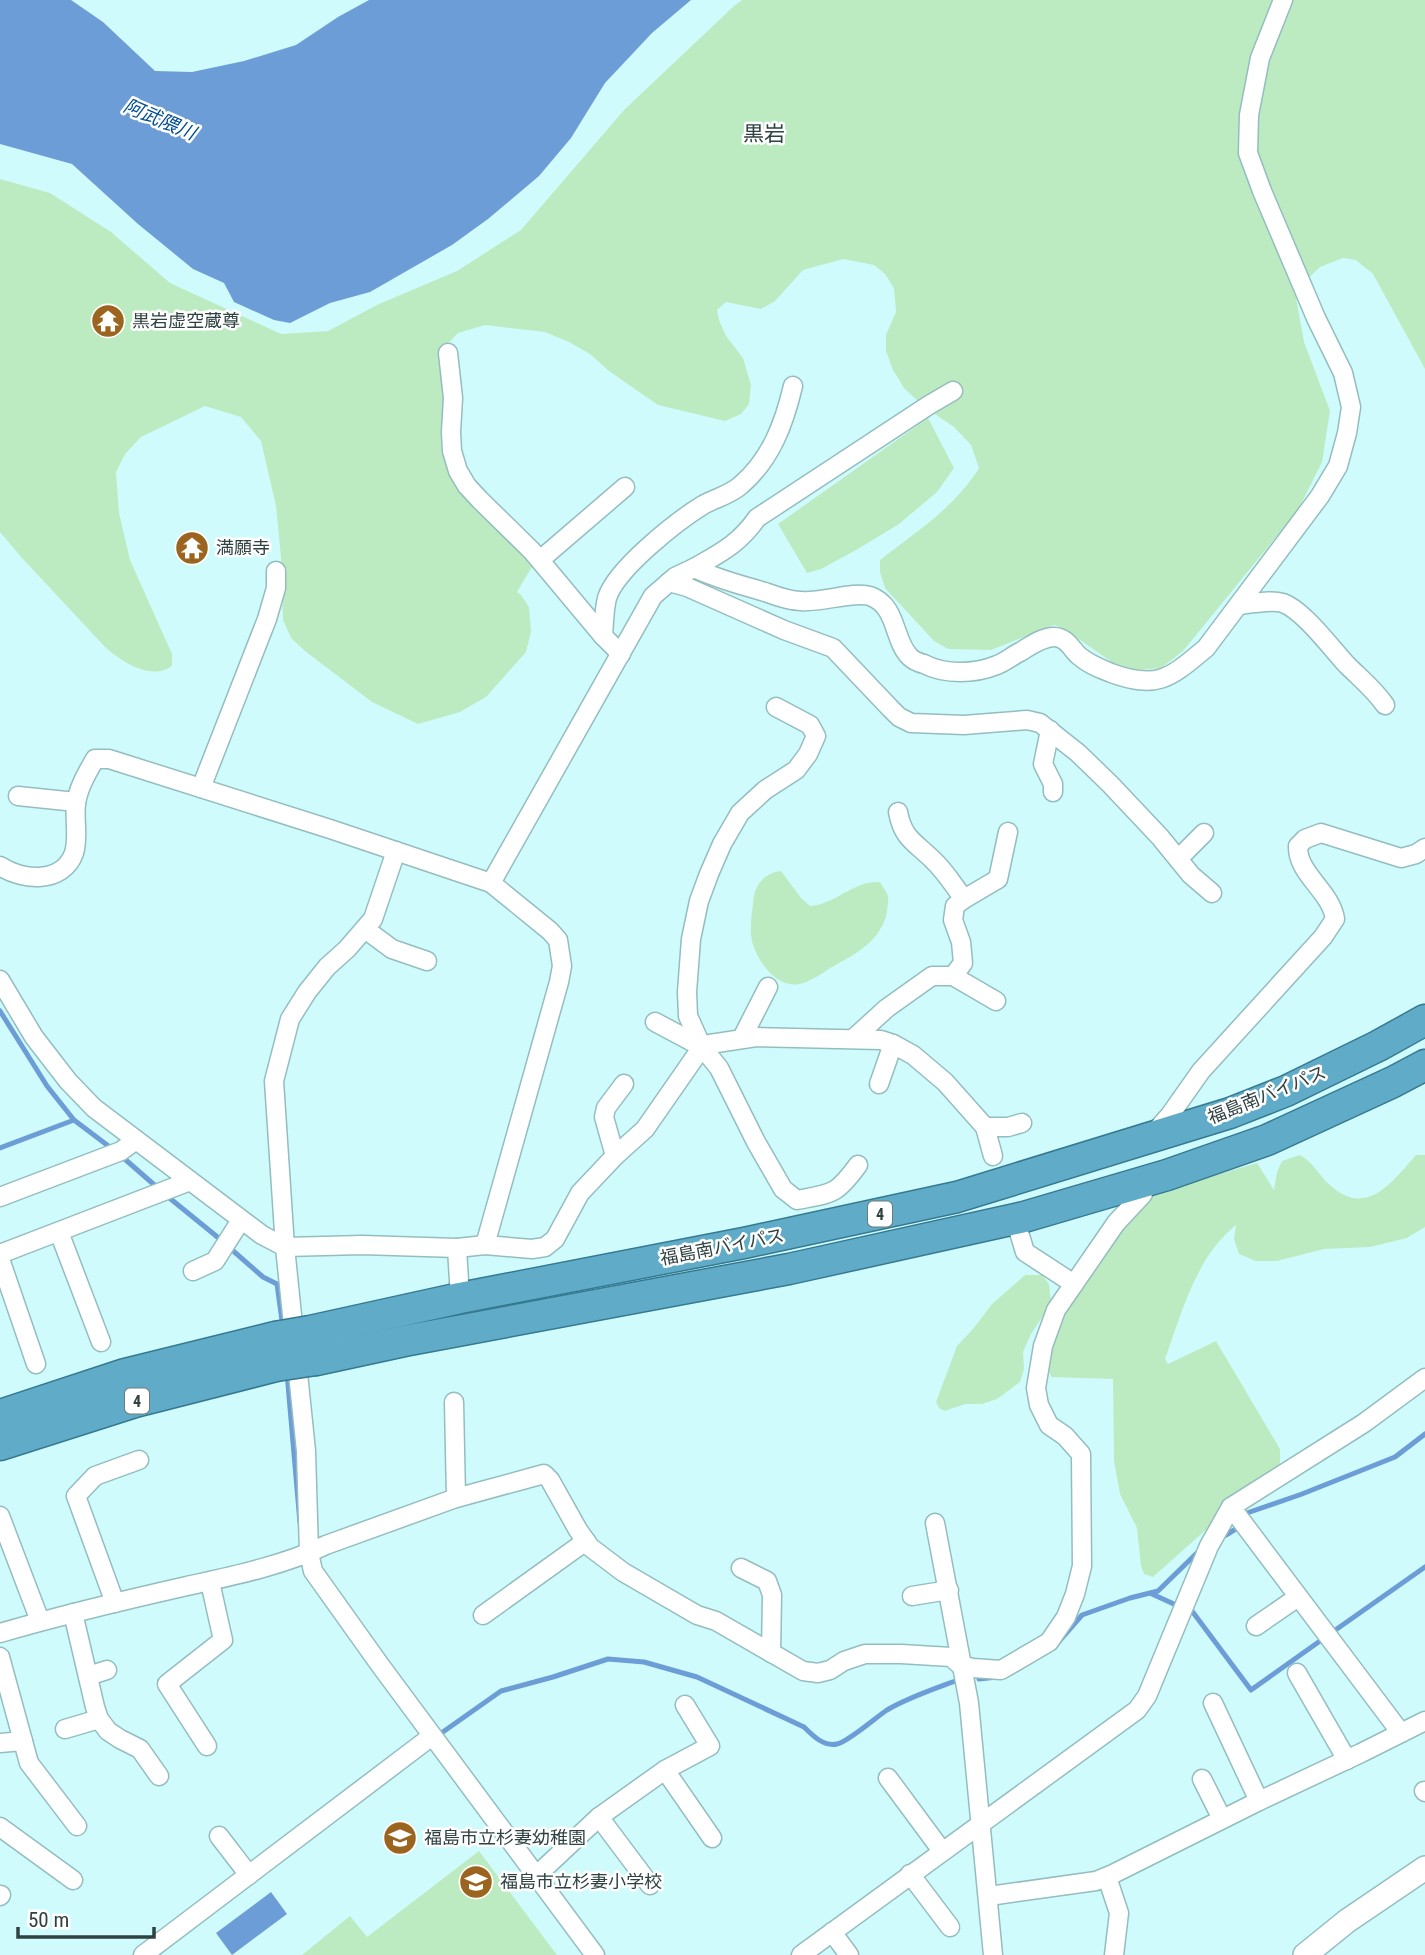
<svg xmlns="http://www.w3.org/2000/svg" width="1425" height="1955" font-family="'Roboto Condensed','Noto Sans JP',sans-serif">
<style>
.green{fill:#bdebc1}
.water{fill:#6d9dd6}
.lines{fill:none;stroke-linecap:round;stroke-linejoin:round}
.stream{stroke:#6d9dd6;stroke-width:5}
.minor-casing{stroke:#94bdbf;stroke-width:21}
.tertiary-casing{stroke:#94bdbf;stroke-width:26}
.trunk-casing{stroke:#357990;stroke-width:33}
.minor{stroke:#fff;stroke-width:18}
.tertiary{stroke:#fff;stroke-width:23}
.trunk{stroke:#60acc8;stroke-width:30}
.trunk-bridge-casing{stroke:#357990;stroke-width:33;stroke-linecap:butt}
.trunk-bridge{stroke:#60acc8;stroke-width:30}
.labels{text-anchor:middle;stroke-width:5;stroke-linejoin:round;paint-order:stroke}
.shield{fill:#fff;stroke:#6d7a7a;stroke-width:2}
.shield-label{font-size:16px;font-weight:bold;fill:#2f4141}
.poi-label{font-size:18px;fill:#2f4141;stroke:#fff;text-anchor:start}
.street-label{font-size:18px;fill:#2f4141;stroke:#fff}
.water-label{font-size:19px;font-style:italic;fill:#014e92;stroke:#fff}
.quarter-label{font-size:21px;fill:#2f4141;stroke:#fff}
</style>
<rect width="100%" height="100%" fill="#d0fbfd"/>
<g class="green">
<path d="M 742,0 L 1425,0 L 1425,369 L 1373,274 L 1356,260 L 1343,258 L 1320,267 L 1300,286 L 1296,298 L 1304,342 L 1330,411 L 1322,462 L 1298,510 L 1183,651 L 1161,668 L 1139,670 L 1116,665 L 1063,628 L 1054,625 L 991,650 L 948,649 L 934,641 L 885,588 L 880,572 L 880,560 C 916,532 955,507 979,468 L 971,445 L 954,427 L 923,406 L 904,388 L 893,370 L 886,351 L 886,335 L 896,312 L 894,288 L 885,274 L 874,265 L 843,259 L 803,270 L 775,301 L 761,309 L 726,302 L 717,310 L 719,320 L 726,336 L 743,358 L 751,385 L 749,404 L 741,414 L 725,421 L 658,405 L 609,371 L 590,354 L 569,342 L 545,332 L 485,325 L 458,333 L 441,351 L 454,469 L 536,560 L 517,592 L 521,595 L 529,607 L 531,632 L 526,652 L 486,697 L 460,712 L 418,724 L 372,702 L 305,651 L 291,638 L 283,620 L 281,557 L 276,506 L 261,441 L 241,417 L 205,406 L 141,437 L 125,454 L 116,472 L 119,513 L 130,560 L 172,654 L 172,666 C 151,681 122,662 105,647 L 22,558 L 0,532 L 0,179 L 50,193 L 111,232 L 170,283 L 281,334 L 328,331 L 379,304 L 457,271 L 521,230 L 624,110 L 734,6 Z"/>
<path d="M 928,418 L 954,468 L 937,492 L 899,524 L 856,550 L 821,569 L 807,573 L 778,524 Z"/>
<path d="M 781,871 L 801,898 L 810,906 C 836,904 854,880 880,882 C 882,886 887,892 888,896 C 889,900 887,908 887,912 C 881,941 856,954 832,967 C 822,973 811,982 799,984 C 775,989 753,956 751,935 C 750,925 752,913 753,903 C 754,885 764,873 781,871 Z"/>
<path d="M 1300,1155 C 1315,1164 1318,1175 1331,1186 C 1367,1218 1393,1181 1416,1155 L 1425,1155 L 1425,1227 L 1407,1238 L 1370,1247 L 1324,1249 L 1277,1261 L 1256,1261 L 1239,1254 L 1234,1239 L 1236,1225 C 1196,1257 1182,1312 1165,1359 L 1168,1364 L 1216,1341 L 1280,1449 L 1280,1470 L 1218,1519 L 1153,1577 L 1144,1574 L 1141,1566 L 1137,1528 L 1120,1494 L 1114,1461 L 1113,1379 L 1051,1377 L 1047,1364 L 1059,1327 L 1079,1282 L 1122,1222 L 1152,1194 L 1257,1163 L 1274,1190 L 1277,1172 L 1282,1161 Z"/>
<path d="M 1025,1275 L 1042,1275 L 1049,1284 L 1051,1301 L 1043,1316 L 1031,1334 L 1023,1352 L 1024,1369 L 1020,1382 L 997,1399 L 982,1404 L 965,1404 L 945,1411 L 939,1408 L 936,1402 L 957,1346 L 973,1329 L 992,1304 Z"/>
<path d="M 479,1851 L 557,1955 L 302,1955 L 350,1916 L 367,1937 Z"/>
</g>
<g class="water">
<path d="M 0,0 L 71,0 L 103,22 L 155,71 L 192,72 L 244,61 L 296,45 L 338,17 L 369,0 L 691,0 L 652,33 L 605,83 L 571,138 L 539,176 L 488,219 L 452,245 L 370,292 L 330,303 L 290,323 L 274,320 L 234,302 L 224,283 L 193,269 L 138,224 L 72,164 L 0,144 Z"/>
<path d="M 271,1892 L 287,1914 L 232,1955 L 216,1933 Z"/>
</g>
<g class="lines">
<g class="stream">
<path d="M 0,1011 L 47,1086 L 74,1120 L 119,1154 L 159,1189"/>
<path d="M 0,1148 L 74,1120"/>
<path d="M 167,1196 L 215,1235 L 263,1277 L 277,1284 L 283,1328"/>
<path d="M 287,1373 L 300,1523"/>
<path d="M 1247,1513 L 1302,1494 L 1395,1457 L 1425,1434"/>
<path d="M 1226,1535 L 1239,1527"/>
<path d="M 1152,1594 L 1176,1605"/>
<path d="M 1192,1611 L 1251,1690 L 1320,1641"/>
<path d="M 1334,1631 L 1425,1567"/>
<path d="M 1055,1646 L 1082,1615 L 1130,1598 L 1158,1591 L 1202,1548"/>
<path d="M 979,1679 L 997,1677"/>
<path d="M 440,1734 L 501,1691 L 553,1677 L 608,1659 L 644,1662 L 697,1677 L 804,1727 C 813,1736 824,1747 837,1744 C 848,1742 875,1718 887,1710 C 909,1697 934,1689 958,1680"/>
</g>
<g class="minor-casing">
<g id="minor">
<path d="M 448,353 L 453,398 L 451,432 L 452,451 L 458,471 L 467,486 L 480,500 L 532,551 L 603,636 L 621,654"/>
<path d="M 540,560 L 625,487"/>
<path d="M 694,568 C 720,553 739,544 757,518 L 929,405 L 953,391"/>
<path d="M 669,582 L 687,587 L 784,630 L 833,648 L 890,708 L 899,717 L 911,723 L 964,725 L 1027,720 L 1040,723 L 1078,753 L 1110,784 L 1160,837 L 1191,875 L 1212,893"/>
<path d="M 1239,605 C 1253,604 1270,599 1283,603 C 1303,610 1332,649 1347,665 C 1360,678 1374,689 1385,705"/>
<path d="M 603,636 C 604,624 604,610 607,598 C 616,569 677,521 703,505 C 715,498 730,495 741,485 C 771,459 784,424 793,386"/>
<path d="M 1050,730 L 1043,764 L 1053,784 L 1053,792"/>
<path d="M 201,788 L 267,619 L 276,588 L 276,571"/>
<path d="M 18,796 L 76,802"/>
<path d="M 898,812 C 903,839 915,842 933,860 C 945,871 954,886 964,899 L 955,906 L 953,920 L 961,942 L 963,963 L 953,976"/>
<path d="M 396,851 L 373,919 L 347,949 L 327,967 L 307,992 L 290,1019 L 274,1081 L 285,1247 L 306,1451 L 309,1553 L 313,1571 L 380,1665 L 595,1955"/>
<path d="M 1178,859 L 1204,833"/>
<path d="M 0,866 C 22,881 63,884 74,853 C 79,837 74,820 76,804 C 78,788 87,773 95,759 L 109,759 L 330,829 L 491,883 L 550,931 L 558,940 L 562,966 L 559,982 L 485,1245"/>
<path d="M 491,883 L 653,596 L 675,577 L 694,568 C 717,579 741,585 765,592 C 776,596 789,601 801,601 C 820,603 854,591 870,596 C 898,606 893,641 910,657 C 913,660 920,663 924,664 C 945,675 975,674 997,665 C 1005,662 1012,656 1020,652 C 1030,646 1042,637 1054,637 C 1066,637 1071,648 1078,655 C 1088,664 1099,668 1111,673 C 1158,690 1170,678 1206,648 L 1320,496 L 1338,466 L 1347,433 L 1351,407 L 1343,373 L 1316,318 L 1262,191 L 1248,153 L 1249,115 L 1260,58 L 1283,0"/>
<path d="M 964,899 L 998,879 L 1008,832"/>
<path d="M 365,929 L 392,949 L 427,961"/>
<path d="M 0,980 L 34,1037 L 68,1081 L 94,1108 L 262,1235 L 285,1247 L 362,1245 L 457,1248 L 485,1245 L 532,1249 L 545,1247 L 555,1239 L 580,1193 L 615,1156 L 645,1129 L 702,1047 L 710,1044 L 756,1037 L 881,1040 L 893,1044 L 913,1055 L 945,1082 L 985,1127 L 1008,1127 L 1022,1123"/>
<path d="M 655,1022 L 702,1047 L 719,1068 L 756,1142 L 783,1189 L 797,1200 C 833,1193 836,1195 858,1165"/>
<path d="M 742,1038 L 768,987"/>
<path d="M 854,1038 L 887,1008 L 932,976 L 953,976 L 996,1001"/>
<path d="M 702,1047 L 688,1016 L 687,992 L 691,939 L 699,901 L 709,874 L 722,844 L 740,813 L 765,790 L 796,770 L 808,754 L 816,736 L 810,725 L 776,707"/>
<path d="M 879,1084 L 893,1044"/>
<path d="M 985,1127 L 993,1156"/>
<path d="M 1155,1132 L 1170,1115 L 1201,1071 L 1323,937 L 1335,919 C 1331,891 1297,874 1298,846 L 1305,839 L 1321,833 L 1401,858 L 1416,854 L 1425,848"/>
<path d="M 615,1156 L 604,1117 L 606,1108 L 624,1084"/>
<path d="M 0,1197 L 121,1151 L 136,1140"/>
<path d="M 1018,1229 L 1025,1252 L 1074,1284"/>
<path d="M 59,1232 L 101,1342"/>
<path d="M 457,1248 L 460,1298"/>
<path d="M 0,1254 L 190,1181"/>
<path d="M 0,1259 L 36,1364"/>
<path d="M 193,1271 L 215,1261 L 241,1220"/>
<path d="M 454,1402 L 456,1498"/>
<path d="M 1231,1507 L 1401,1733"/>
<path d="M 0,1516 L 40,1621"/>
<path d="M 935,1523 L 969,1703 L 993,1955"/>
<path d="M 741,1568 L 767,1581 L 772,1595 L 771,1653"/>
<path d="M 912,1596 L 949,1590"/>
<path d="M 115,1603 L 76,1496 L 95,1476 L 139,1460"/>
<path d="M 73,1613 L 95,1707 L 99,1719 L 108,1731 L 120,1739 L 140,1749 L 159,1776"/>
<path d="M 483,1615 L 586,1541"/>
<path d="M 1256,1626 L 1298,1597"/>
<path d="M 0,1633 C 62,1615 125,1600 187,1586 C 232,1576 285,1565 326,1545 L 456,1498 L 544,1474 L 550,1480 L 578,1530 L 590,1547 L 623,1572 L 697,1615 L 716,1621 L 803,1671 L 818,1673 L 830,1670 L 844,1661 L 865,1654 L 901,1654 L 951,1657 L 960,1665 L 973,1668 L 1001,1670 L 1049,1642 L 1066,1617 L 1075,1594 L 1082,1566 L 1081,1454 L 1065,1436 L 1049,1425 L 1039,1405 L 1036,1388 L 1043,1346 L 1056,1310 L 1116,1223 L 1143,1194"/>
<path d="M 0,1657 L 29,1763 L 77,1826"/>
<path d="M 1297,1673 L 1347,1760"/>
<path d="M 88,1676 L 107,1670"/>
<path d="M 1213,1703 L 1259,1801"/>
<path d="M 65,1729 L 99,1719"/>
<path d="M 0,1743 L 23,1741"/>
<path d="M 207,1746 L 167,1684 L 223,1640 L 210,1582"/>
<path d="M 665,1770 L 712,1838"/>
<path d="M 888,1778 L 942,1851"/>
<path d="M 1202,1779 L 1222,1819"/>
<path d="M 1424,1791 L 1425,1792"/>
<path d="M 599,1817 L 650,1885"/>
<path d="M 0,1827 L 73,1880"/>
<path d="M 219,1836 L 249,1875"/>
<path d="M 910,1874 L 950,1927"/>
<path d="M 536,1876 L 599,1817 L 665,1770 L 710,1746 L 685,1705"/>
<path d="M 1107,1877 L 1119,1913 L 1114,1955"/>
<path d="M 0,1896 L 1,1895"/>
<path d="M 989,1896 L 1096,1881 L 1113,1874 L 1259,1801 L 1361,1753 L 1425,1721"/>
<path d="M 832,1932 L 849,1955"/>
<path d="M 143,1955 L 432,1736"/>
<path d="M 801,1955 L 1137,1710 L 1147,1696 L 1209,1546 L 1231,1507 L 1364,1423 L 1425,1378"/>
</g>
</g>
<g class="tertiary-casing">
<path id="tertiary" d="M 1305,1955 L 1347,1921 L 1425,1868"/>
</g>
<g class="trunk-casing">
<g id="trunk">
<path d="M 310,1331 L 460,1298 L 744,1243 L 957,1197 L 1230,1113 L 1286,1091 L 1378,1046 L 1425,1020"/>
<path d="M 316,1360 L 404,1341 L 789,1269 L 1024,1217 L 1167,1175 L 1267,1140 L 1393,1082 L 1425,1065"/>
<path d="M 0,1415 L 125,1374 L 275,1337"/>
<path d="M 0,1445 L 135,1402 L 276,1366"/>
</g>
</g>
<use href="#minor" class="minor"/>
<use href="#tertiary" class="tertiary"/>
<use href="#trunk" class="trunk"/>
<g class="trunk-bridge-casing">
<g id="trunk-bridge">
<path d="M 275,1337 L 310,1331"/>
<path d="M 276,1366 L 316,1360"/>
</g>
</g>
<use href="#trunk-bridge" class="trunk-bridge"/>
</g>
<defs>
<g id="temple-disc" transform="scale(1.75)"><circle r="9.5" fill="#9b641f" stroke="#fff"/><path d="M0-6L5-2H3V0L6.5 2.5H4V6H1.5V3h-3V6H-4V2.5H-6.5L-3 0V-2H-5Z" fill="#fff"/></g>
<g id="school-disc" transform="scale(1.75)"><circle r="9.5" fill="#9b641f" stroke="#fff"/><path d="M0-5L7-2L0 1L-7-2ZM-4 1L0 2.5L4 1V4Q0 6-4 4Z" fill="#fff"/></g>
</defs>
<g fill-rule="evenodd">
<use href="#temple-disc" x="108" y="321"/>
<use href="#temple-disc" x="192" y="548"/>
<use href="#school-disc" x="400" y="1838"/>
<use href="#school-disc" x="476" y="1882"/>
</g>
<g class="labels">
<g class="shield">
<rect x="868" y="1201.5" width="24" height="25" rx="5"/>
<rect x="125" y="1388.5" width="24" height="25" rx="5"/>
</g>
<g class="shield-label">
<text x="880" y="1220">4</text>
<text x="137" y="1407">4</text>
</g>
<g class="poi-label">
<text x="132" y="327">黒岩虚空蔵尊</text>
<text x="216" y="554">満願寺</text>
<text x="424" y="1844">福島市立杉妻幼稚園</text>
<text x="500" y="1888">福島市立杉妻小学校</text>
</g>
<g class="street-label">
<text transform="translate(1267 1095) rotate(-22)" y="6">福島南バイパス</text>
<text transform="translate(722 1247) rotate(-11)" y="6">福島南バイパス</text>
</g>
<g class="water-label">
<text transform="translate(160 119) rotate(23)" y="7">阿武隈川</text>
</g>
<g class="quarter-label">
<text x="764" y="141">黒岩</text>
</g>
</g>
<path d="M18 1927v10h136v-10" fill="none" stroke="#2f4141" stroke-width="3.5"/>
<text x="28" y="1927" font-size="21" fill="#2f4141" stroke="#ffffff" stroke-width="5" paint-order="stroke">50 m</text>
</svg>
